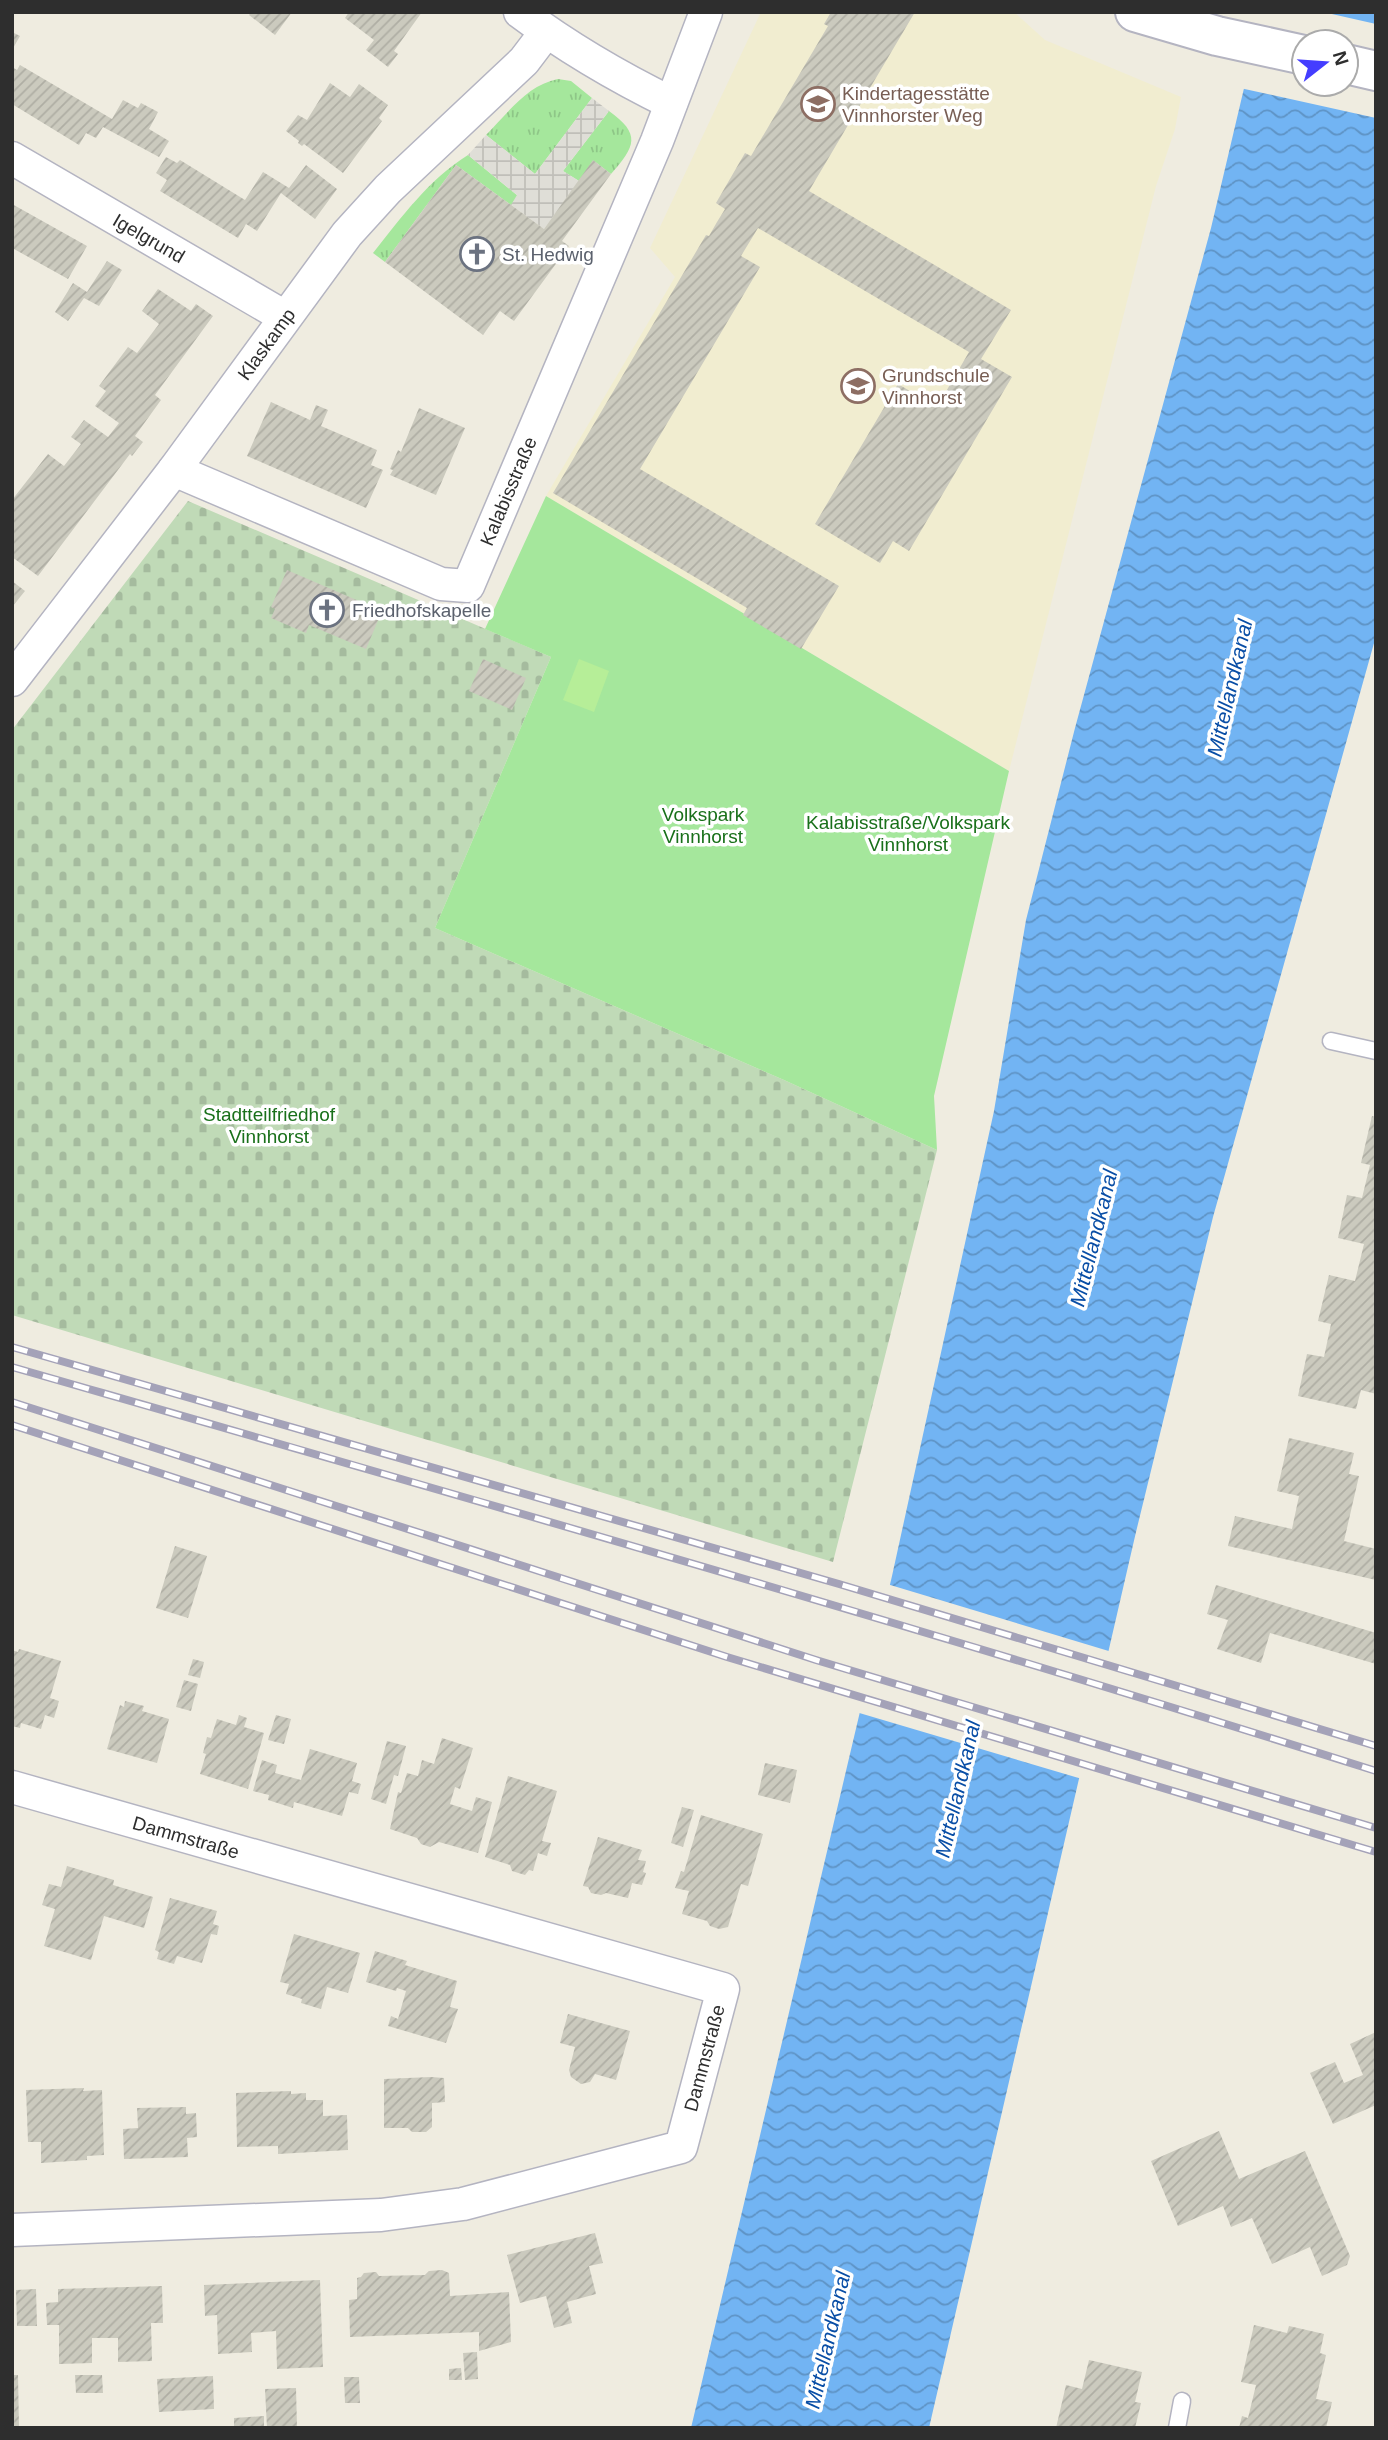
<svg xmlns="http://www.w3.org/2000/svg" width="1388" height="2440" font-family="Helvetica,sans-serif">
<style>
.education{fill:#f1edd0}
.grass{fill:url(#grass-tufts)}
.cemetery{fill:url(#cemetery-stones)}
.park{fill:#a5e79c}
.pitch{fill:#b6ee98}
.plaza{fill:url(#plaza-grid)}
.water{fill:url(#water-waves);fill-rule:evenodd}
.pier{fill:#efece0;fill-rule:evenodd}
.building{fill:url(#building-hatch)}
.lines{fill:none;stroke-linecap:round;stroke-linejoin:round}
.service-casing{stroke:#b4b4c1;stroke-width:19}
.minor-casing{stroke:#b4b4c1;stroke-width:35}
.tertiary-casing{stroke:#b4b4c1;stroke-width:42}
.service{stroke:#fff;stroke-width:16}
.minor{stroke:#fff;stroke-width:32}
.tertiary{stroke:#fff;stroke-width:38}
.rail-casing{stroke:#a4a2b8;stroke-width:8}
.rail{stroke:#fff;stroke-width:5;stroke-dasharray:16;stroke-linecap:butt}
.labels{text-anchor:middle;stroke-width:7;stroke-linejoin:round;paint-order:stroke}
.education-label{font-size:19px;fill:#785e54;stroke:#fff;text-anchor:start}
.street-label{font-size:19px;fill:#2e2e2e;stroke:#fff}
.worship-label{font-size:19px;fill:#5b616d;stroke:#fff;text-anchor:start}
.park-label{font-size:19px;fill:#19701a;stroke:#fff}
.water-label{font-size:21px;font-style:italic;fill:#094ea6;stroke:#fff}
</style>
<defs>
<pattern id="grass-tufts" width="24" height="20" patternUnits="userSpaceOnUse" patternTransform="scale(1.75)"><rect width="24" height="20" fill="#a5e79c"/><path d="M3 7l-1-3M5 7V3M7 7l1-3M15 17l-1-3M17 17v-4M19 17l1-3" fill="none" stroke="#8ec687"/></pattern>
<pattern id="cemetery-stones" width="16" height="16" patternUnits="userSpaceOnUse" patternTransform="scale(1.75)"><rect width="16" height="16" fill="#c0dab7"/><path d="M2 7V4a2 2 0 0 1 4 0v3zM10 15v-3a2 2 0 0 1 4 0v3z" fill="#a5bb9e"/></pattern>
<pattern id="plaza-grid" width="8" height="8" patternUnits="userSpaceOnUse" patternTransform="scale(1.75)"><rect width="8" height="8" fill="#dfded7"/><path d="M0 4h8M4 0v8" fill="none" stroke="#c0bfb9"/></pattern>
<pattern id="water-waves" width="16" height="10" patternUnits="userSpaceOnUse" patternTransform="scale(1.75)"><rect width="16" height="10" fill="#72b4f3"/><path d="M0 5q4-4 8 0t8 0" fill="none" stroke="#5e93c5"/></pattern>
<pattern id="building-hatch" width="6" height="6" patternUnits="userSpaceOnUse" patternTransform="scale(1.75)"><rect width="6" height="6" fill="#cbcabe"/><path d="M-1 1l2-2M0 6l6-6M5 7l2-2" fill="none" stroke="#afaea4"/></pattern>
</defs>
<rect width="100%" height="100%" fill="#efece0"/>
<path class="education" d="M 761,12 L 1014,12 L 1045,40 L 1181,97 L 1175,129 L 1156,186 L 1009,771 L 546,496 L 675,277 L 650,248 Z"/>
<g class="grass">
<path d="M 558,79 L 571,81 L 592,98 L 535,174 L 486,135 C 508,113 527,85 558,79 Z"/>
<path d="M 609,111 C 641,134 636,146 611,174 L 594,161 L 579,181 L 563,171 Z"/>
<path d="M 468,155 L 518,196 L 511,205 L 456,165 L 385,262 L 373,253 C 401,218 429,179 468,155 Z"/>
</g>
<path class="cemetery" d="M 188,501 L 551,657 L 435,928 L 784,1080 L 937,1150 L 833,1562 L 12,1315 L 12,730 Z"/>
<path class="park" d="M 546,496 L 1009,771 L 934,1096 L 937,1150 L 784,1080 L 435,928 L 551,657 L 485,629 Z"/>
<path class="pitch" d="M 579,659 L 609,671 L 594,712 L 563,700 Z"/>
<path class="plaza" d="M 592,98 L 609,111 L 563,171 L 579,181 L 544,229 L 511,205 L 517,195 L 468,155 L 486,135 L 535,174 Z"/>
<path class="water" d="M 1262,12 L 1376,12 L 1376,636 L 1213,1217 L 1136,1532 L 929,2428 L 691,2428 L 892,1576 L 994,1111 L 1026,920 L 1075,728 L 1211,228 ZM 1304,42 L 1346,42 L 1346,84 L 1304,84 Z"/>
<g class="pier">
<path d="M 1258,12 L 1323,12 L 1376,24 L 1376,118 L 1240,88 ZM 1304,42 L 1346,42 L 1346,84 L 1304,84 Z"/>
<path d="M 887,1584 L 1112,1652 L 1082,1779 L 856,1712 Z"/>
</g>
<g class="building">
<path d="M 252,12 L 292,12 L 275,35 L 249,15 Z"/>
<path d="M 349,12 L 422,12 L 394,51 L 398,54 L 388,67 L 366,50 L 374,40 L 345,18 Z"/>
<path d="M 831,12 L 915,12 L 809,191 L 1011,310 L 981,359 L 1012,377 L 909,551 L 893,541 L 880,563 L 815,524 L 898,384 L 937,407 L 969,352 L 758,228 L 741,256 L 760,267 L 640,469 L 839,586 L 801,649 L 743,615 L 747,608 L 553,493 L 706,235 L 709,236 L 717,222 L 725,209 L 716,203 L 745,153 L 751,156 L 828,26 L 824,24 Z"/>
<path d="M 12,32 L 20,36 L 12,50 Z"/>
<path d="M 20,65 L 112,119 L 123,100 L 138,108 L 141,103 L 158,112 L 149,129 L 169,141 L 159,157 L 103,127 L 96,138 L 86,133 L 79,145 L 12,104 L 12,67 L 17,70 Z"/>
<path d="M 330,83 L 350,97 L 359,84 L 388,105 L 379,118 L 382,121 L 343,173 L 304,144 L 302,146 L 298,143 L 299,141 L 286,131 L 298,115 L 307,120 Z"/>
<path d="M 166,157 L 177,163 L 180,160 L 245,200 L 263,172 L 289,188 L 306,165 L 337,189 L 315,219 L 281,193 L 257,231 L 246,224 L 238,238 L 160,191 L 167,180 L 156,173 Z"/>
<path d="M 593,160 L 611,174 L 562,241 L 569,246 L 514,321 L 500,311 L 483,335 L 385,262 L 456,165 L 544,229 Z"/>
<path d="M 12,204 L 87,246 L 68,279 L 14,249 L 12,253 Z"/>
<path d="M 107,261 L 122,270 L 99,306 L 84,298 L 68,321 L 55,312 L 73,283 L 87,292 Z"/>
<path d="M 158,289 L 191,311 L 196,304 L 213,316 L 155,395 L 161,400 L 135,436 L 143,442 L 132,456 L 130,454 L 38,576 L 12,557 L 14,533 L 12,532 L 12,500 L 48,454 L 64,466 L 81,444 L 71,437 L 84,420 L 108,437 L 119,423 L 95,406 L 106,391 L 99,386 L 128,347 L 137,353 L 159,324 L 142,311 Z"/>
<path d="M 271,402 L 310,420 L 316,405 L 328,410 L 321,426 L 377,450 L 371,465 L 383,470 L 366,508 L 247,456 Z"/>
<path d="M 419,408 L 465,428 L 436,495 L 390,475 L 393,470 L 390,469 L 398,450 L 401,452 Z"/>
<path d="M 287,570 L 382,611 L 366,649 L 309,625 L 306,633 L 271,618 L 275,609 L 271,607 Z"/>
<path d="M 12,581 L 25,591 L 12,607 Z"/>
<path d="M 483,659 L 526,678 L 512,710 L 469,691 Z"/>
<path d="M 1372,1116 L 1376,1117 L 1376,1319 L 1374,1327 L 1376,1328 L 1376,1394 L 1361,1390 L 1356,1409 L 1298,1396 L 1307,1354 L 1324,1357 L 1331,1324 L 1318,1321 L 1329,1275 L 1355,1281 L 1364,1244 L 1338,1238 L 1347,1195 L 1362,1198 L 1370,1165 L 1361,1163 Z"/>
<path d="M 1289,1438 L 1354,1453 L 1349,1474 L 1359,1476 L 1344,1541 L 1376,1549 L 1376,1580 L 1228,1546 L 1235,1516 L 1292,1529 L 1299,1496 L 1277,1491 Z"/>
<path d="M 175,1546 L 207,1556 L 188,1618 L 156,1608 Z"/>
<path d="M 1216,1585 L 1376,1633 L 1376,1664 L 1270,1633 L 1261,1663 L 1217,1649 L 1228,1620 L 1207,1614 Z"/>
<path d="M 19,1649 L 61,1661 L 50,1698 L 59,1701 L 54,1718 L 45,1715 L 41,1729 L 21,1723 L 20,1728 L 12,1726 L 12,1650 L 18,1652 Z"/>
<path d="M 193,1659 L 204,1662 L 200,1678 L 188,1675 Z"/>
<path d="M 184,1680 L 198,1684 L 191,1711 L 176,1707 Z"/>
<path d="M 125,1701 L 144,1706 L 142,1711 L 169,1719 L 157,1763 L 107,1749 L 120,1705 L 124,1707 Z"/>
<path d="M 239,1715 L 247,1718 L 244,1727 L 264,1733 L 248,1789 L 200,1774 L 206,1754 L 203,1753 L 207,1737 L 211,1738 L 217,1719 L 236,1725 Z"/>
<path d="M 276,1715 L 291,1719 L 284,1744 L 268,1740 Z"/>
<path d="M 442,1738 L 473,1748 L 460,1789 L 455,1787 L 450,1804 L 472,1811 L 476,1797 L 492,1802 L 478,1853 L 439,1842 L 430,1847 L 421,1844 L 417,1838 L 390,1829 L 398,1792 L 401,1793 L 407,1773 L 418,1776 L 422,1760 L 434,1764 Z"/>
<path d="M 387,1741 L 406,1746 L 398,1776 L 394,1775 L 386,1804 L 371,1799 Z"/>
<path d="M 310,1749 L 357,1763 L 352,1781 L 361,1784 L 358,1794 L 349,1792 L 342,1816 L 294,1802 L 293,1808 L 268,1800 L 269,1795 L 253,1791 L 262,1760 L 277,1765 L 275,1773 L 301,1780 Z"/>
<path d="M 765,1763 L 797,1770 L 790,1803 L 758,1795 Z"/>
<path d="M 508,1776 L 557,1791 L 542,1841 L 551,1843 L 547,1856 L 538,1853 L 533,1871 L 529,1870 L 525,1875 L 512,1871 L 510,1865 L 485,1857 Z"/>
<path d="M 682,1807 L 694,1810 L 683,1847 L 671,1843 Z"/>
<path d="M 701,1815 L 763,1834 L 748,1886 L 741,1884 L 728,1927 L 719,1929 L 710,1926 L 707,1921 L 682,1914 L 689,1891 L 675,1888 L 681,1871 L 684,1872 Z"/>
<path d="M 598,1837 L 642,1850 L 638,1860 L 646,1861 L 643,1872 L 646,1873 L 642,1885 L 632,1883 L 628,1898 L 606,1893 L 601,1895 L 591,1893 L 588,1887 L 583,1886 Z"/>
<path d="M 67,1866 L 114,1880 L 113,1885 L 153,1897 L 144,1928 L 104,1916 L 91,1960 L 44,1946 L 55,1909 L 42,1905 L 49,1884 L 61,1887 Z"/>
<path d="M 170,1898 L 217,1911 L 213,1924 L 219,1926 L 217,1935 L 211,1934 L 202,1963 L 177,1956 L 174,1964 L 157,1959 L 159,1952 L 155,1950 Z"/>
<path d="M 294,1934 L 360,1953 L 348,1993 L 327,1987 L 321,2009 L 301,2003 L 302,1999 L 286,1994 L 289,1984 L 280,1982 Z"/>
<path d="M 375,1951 L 407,1961 L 405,1965 L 457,1981 L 450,2007 L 458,2009 L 446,2043 L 388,2026 L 391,2016 L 398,2019 L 406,1991 L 397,1988 L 396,1991 L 366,1982 Z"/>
<path d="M 568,2014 L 630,2031 L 616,2080 L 595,2074 L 590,2082 L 581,2084 L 571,2077 L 569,2070 L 575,2047 L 560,2043 Z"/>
<path d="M 1376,2032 L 1376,2105 L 1333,2124 L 1310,2073 L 1335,2062 L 1344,2083 L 1363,2075 L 1350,2044 Z"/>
<path d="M 431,2077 L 444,2078 L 445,2102 L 432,2103 L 432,2127 L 426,2132 L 412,2132 L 408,2128 L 384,2128 L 384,2079 Z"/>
<path d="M 84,2088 L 83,2091 L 102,2090 L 104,2155 L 87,2156 L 87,2160 L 41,2163 L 41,2142 L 28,2142 L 26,2090 Z"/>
<path d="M 291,2091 L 291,2094 L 306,2093 L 306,2100 L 323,2100 L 323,2116 L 347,2115 L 348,2150 L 278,2154 L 278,2146 L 237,2147 L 236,2093 Z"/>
<path d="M 186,2107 L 186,2114 L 196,2113 L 197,2137 L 187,2138 L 188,2157 L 124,2159 L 123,2129 L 138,2128 L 137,2108 Z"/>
<path d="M 1219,2131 L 1239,2179 L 1305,2151 L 1350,2256 L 1347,2265 L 1322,2276 L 1310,2247 L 1272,2264 L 1252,2218 L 1231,2227 L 1223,2206 L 1178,2226 L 1151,2161 Z"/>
<path d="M 595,2233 L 603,2263 L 589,2266 L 596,2294 L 567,2302 L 572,2323 L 554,2328 L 546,2296 L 520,2303 L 507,2255 Z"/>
<path d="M 442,2270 L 449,2273 L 450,2296 L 509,2292 L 511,2342 L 479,2351 L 479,2332 L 350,2337 L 349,2300 L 357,2299 L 357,2278 L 361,2277 L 364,2273 L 376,2272 L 379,2276 L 425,2275 L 429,2271 Z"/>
<path d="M 320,2280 L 323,2367 L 277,2369 L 276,2331 L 251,2333 L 252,2352 L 218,2354 L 217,2315 L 205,2316 L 204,2285 Z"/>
<path d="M 162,2286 L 163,2323 L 151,2323 L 152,2361 L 118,2362 L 118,2338 L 92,2338 L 92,2363 L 59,2364 L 59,2325 L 47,2325 L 46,2303 L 58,2302 L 58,2289 Z"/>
<path d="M 36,2289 L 37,2326 L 17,2326 L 16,2290 Z"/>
<path d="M 1254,2325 L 1287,2333 L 1289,2326 L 1324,2334 L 1320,2353 L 1326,2355 L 1316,2399 L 1332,2402 L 1326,2428 L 1239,2428 L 1242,2416 L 1248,2418 L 1256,2385 L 1241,2382 Z"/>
<path d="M 477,2352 L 478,2379 L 465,2380 L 463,2353 Z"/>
<path d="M 1089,2360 L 1142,2372 L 1135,2402 L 1141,2403 L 1135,2428 L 1056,2428 L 1066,2385 L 1082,2389 Z"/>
<path d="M 461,2368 L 462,2380 L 449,2380 L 449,2369 Z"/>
<path d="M 12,2375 L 18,2375 L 19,2428 L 12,2428 Z"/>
<path d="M 75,2375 L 102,2375 L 103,2393 L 76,2393 Z"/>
<path d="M 213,2376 L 214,2409 L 159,2412 L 157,2379 Z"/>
<path d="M 344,2377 L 359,2377 L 360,2403 L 345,2403 Z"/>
<path d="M 296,2388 L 297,2428 L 267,2428 L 265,2389 Z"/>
<path d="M 264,2416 L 264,2428 L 234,2428 L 234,2418 Z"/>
</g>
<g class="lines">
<g class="service-casing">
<g id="service">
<path d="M 1331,1041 L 1376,1051"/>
<path d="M 1177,2428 L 1182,2401"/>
</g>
</g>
<g class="minor-casing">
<g id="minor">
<path d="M 520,12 C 568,48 618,77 671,103"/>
<path d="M 12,158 L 285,317"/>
<path d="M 174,470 L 441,584 L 468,586 L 657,141 L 706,12"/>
<path d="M 12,680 L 174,470 L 347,234 L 388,189 L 524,61 L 546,32"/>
<path d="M 12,1787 L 723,1989 L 681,2147 L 463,2204 L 381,2215 L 12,2230"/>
</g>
</g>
<g class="tertiary-casing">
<g id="tertiary">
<path d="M 1135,12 L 1217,36 L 1304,55"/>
<path d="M 1346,64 L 1376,71"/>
</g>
</g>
<use href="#service" class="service"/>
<use href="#minor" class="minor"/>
<use href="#tertiary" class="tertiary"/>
<g class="rail-casing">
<g id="rail">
<path d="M 12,1347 L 839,1584 L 1376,1746"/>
<path d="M 12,1367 C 468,1498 924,1628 1376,1771"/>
<path d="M 12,1402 L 816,1660 L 1376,1828"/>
<path d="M 12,1425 L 727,1657 L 1376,1852"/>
</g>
</g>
<use href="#rail" class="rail"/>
</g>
<defs>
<g id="school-ring" transform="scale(1.75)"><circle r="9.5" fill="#fff" stroke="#8d6e63" stroke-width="1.5"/><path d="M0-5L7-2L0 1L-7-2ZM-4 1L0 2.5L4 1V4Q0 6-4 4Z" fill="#8d6e63"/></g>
<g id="church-ring" transform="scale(1.75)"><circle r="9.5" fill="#fff" stroke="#6b7280" stroke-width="1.5"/><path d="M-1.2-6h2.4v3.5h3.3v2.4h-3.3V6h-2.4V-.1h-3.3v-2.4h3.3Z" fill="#6b7280"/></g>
</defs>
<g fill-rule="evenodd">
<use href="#school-ring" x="818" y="104"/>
<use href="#church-ring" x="477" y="254"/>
<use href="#school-ring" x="858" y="386"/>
<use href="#church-ring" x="327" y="610"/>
</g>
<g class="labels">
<g class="education-label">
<text x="842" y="100">Kindertagesstätte<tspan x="842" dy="22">Vinnhorster Weg</tspan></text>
<text x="882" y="382">Grundschule<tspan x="882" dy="22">Vinnhorst</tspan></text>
</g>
<g class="street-label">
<text transform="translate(149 238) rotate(30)" y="7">Igelgrund</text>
<text transform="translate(266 344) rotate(-54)" y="7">Klaskamp</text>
<text transform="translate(508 491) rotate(-67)" y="7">Kalabisstraße</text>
<text transform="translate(186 1837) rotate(16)" y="7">Dammstraße</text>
<text transform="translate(704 2058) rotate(-75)" y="7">Dammstraße</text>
</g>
<g class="worship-label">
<text x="502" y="261">St. Hedwig</text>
<text x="352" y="617">Friedhofskapelle</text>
</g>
<g class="park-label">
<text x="703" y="821">Volkspark<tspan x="703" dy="22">Vinnhorst</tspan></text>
<text x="908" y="829">Kalabisstraße/Volkspark<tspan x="908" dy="22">Vinnhorst</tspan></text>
<text x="269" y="1121">Stadtteilfriedhof<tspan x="269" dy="22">Vinnhorst</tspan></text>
</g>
<g class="water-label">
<text transform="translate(1230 688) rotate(-77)" y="7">Mittellandkanal</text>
<text transform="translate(1094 1238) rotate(-76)" y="7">Mittellandkanal</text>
<text transform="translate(958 1789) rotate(-77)" y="7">Mittellandkanal</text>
<text transform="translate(828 2340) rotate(-77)" y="7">Mittellandkanal</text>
</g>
</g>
<rect width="1388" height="2440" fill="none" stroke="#2e2e2e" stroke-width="28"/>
<g transform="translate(1325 63) rotate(73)"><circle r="33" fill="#ffffff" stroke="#ababab" stroke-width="2"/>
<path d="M0-5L12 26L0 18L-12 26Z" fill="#443dff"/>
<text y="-10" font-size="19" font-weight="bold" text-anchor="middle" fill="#2e2e2e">N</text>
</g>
</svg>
